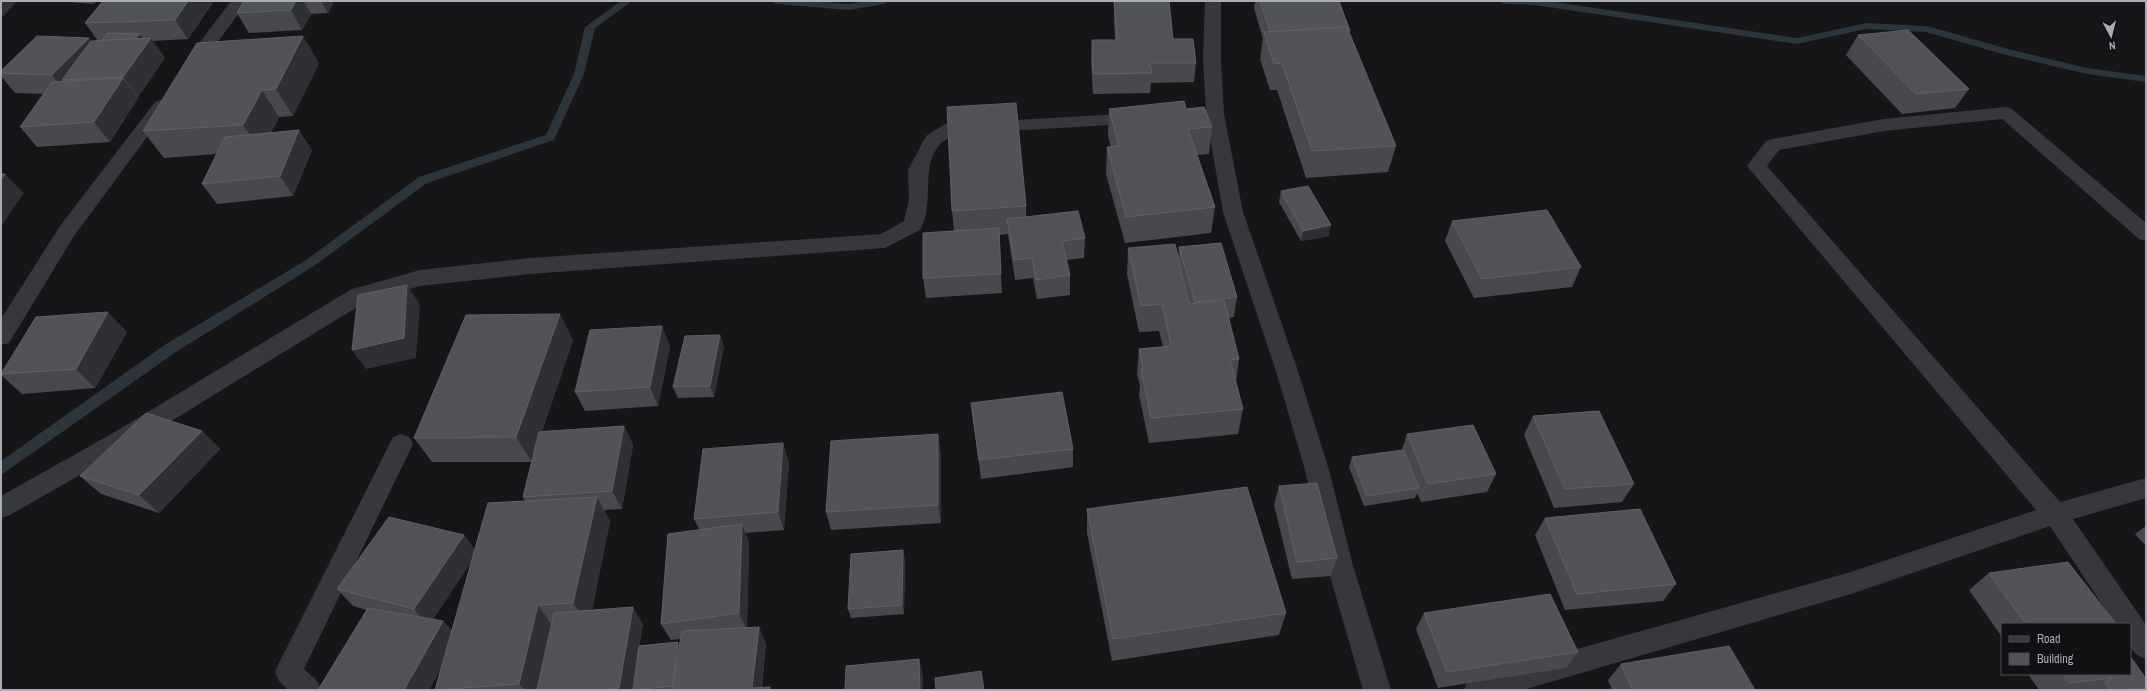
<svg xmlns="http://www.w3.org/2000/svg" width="2147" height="691" font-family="'Archivo Narrow',sans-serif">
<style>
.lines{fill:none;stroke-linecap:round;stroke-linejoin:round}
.stream{fill:#2c353c;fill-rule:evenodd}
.minor{fill:#37383d;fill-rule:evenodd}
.wall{fill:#47494d;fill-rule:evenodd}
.shaded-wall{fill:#2f3033}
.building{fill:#525359;stroke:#5f6168}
</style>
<rect width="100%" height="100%" fill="#161618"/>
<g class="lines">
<g class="stream">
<path d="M 621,1 L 632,1 L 595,28 L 584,74 L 554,140 L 427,183 L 314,266 L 176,352 L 1,475 L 1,461 L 166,344 L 306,260 L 419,177 L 546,135 L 574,74 L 585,27 Z"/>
<path d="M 771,1 L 812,1 L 849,4 L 867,1 L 889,1 L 884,4 L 849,10 L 776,4 Z"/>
<path d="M 1499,1 L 1548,1 L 1797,38 L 1866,23 L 1927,26 L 2008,49 L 2087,68 L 2146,76 L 2146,82 L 2087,74 L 2002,54 L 1926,32 L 1866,29 L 1797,44 L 1535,5 L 1504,4 Z"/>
</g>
<g class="minor">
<path d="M 231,1 L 248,1 L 197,70 L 191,71 L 185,70 L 182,66 L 185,62 Z"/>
<path d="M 1205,1 L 1221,1 L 1221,61 L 1224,114 L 1243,212 L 1298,371 L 1329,470 L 1352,562 L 1391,690 L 1363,690 L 1326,562 L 1305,470 L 1276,371 L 1223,212 L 1207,120 L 1176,122 L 1169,120 L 1167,116 L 1169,112 L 1206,109 L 1203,61 Z"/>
<path d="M 161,100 L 167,102 L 170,106 L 167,110 L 74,236 L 9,343 L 1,345 L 1,319 L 60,226 L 155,102 Z"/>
<path d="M 2006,107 L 2012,109 L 2146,223 L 2146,241 L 2139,239 L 2002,119 L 1884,131 L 1779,150 L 1767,166 L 2060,502 L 2146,478 L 2146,498 L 2073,519 L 2146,625 L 2146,659 C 2127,652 2130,642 2130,624 L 2115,624 L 2050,526 L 1851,594 L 1523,690 L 1464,690 L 1468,681 L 1478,677 L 1851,572 L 2036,510 L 1747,166 L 1766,141 L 1773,139 L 1884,119 Z"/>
<path d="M 1138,113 L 1145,115 L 1147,119 L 1145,123 L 956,134 C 951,137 944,140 940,144 C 919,169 936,203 920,230 L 885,248 L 530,274 L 420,286 L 367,301 L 129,447 L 10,515 L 1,518 L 1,496 L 113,433 L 352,289 L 360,287 L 420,270 L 530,258 L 881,234 L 904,221 L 909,200 L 908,170 L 926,136 L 945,124 Z"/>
<path d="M 401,434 L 409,437 L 413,444 L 304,669 L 317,681 L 321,690 L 288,690 L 279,681 L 275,672 L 279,663 L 393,437 Z"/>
</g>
</g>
<g class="wall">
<path d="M 55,1 L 97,1 L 94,4 Z"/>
<path d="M 103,1 L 214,1 L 188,39 L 152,41 L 165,58 L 138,97 L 138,98 L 110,142 L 37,147 L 20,127 L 44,94 L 15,93 L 1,76 L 1,71 L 89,38 L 91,41 L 98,41 L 85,23 Z"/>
<path d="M 244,1 L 334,1 L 328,13 L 311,14 L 302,30 L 249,33 L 237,13 Z"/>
<path d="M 1114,1 L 1173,39 L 1196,63 L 1194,82 L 1151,83 L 1150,93 L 1093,94 L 1091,60 L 1092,40 L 1115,40 L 1114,20 Z"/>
<path d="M 1255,1 L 1339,1 L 1350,31 L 1349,33 L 1396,146 L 1388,172 L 1306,178 L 1277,90 L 1270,90 L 1260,59 L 1263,39 L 1254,8 Z"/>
<path d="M 1858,35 L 1969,89 L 1955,108 L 1902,114 L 1846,55 Z"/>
<path d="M 319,63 L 293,116 L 279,117 L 271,133 L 312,150 L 293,196 L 217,204 L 202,184 L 216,154 L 164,158 L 143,131 Z"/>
<path d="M 1109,109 L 1186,109 L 1212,127 L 1209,154 L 1197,155 L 1215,207 L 1211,233 L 1125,243 L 1106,174 L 1107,147 L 1111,147 L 1108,136 Z"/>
<path d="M 1281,191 L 1329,236 L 1301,241 L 1279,202 Z"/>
<path d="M 1026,206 L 1026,216 L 1085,238 L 1084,258 L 1066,260 L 1070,275 L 1070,295 L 1037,299 L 1033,278 L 1015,280 L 1008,234 L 999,235 L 1002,293 L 926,298 L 923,278 L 954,231 L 952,211 Z"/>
<path d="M 1452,221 L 1581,267 L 1572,287 L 1474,298 L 1445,241 Z"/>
<path d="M 1179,247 L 1237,297 L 1234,317 L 1229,318 L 1239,359 L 1236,382 L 1243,409 L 1238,434 L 1149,443 L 1139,395 L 1140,386 L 1137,374 L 1139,349 L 1163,347 L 1159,331 L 1139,332 L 1127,274 L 1128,248 L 1178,259 Z"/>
<path d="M 127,332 L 95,388 L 22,394 L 1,375 L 1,374 Z"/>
<path d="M 573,340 L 542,431 L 624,426 L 633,445 L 622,509 L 604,510 L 610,521 L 592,610 L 643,624 L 639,646 L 680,645 L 681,639 L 671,640 L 661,624 L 699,529 L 694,519 L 789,462 L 784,530 L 745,533 L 749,542 L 747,627 L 766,643 L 762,687 L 772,690 L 633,690 L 637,657 L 632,690 L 435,690 L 442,666 L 429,690 L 318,690 L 367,610 L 353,606 L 337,589 L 464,535 L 475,550 L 525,501 L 523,497 L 532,462 L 432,462 L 414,438 ZM 472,560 L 452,631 L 443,621 L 433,619 Z"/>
<path d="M 670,346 L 658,406 L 585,411 L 575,392 Z"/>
<path d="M 724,346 L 714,397 L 678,398 L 673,387 Z"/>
<path d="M 971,403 L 1073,449 L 1073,467 L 981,479 Z"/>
<path d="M 1533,416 L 1634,484 L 1622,502 L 1554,508 L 1524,435 Z"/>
<path d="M 202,431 L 220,449 L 159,513 L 101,494 L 80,476 Z"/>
<path d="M 1407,434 L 1496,474 L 1487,492 L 1421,502 L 1417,493 L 1415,498 L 1364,506 L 1349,467 L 1352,457 L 1402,450 Z"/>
<path d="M 941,453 L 941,523 L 831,530 L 826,512 Z"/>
<path d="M 1279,486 L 1337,558 L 1331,576 L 1292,579 L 1274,505 Z"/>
<path d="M 1087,509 L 1286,613 L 1279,635 L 1112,661 L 1087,533 Z"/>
<path d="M 1545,518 L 1676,584 L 1663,601 L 1565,610 L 1535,535 Z"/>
<path d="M 2146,526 L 2146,546 L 2135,534 Z"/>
<path d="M 905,559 L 904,614 L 851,618 L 848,609 Z"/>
<path d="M 1989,573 L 2116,624 L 2002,624 L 2002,637 L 1969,590 Z"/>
<path d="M 1424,613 L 1578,652 L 1566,668 L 1438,688 L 1416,629 Z"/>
<path d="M 1621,664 L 1755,690 L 1612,690 L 1608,680 Z"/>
<path d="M 2028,674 L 2130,674 L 2146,679 L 2146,690 L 2039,690 Z"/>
</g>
<g class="shaded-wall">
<path d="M 1,1 L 17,1 L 1,19 Z"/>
<path d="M 91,1 L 97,1 L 94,4 Z"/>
<path d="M 188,1 L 214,1 L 188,39 L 175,20 Z"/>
<path d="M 296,1 L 303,1 L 311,14 L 302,30 L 291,10 Z"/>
<path d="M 321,1 L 334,1 L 328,13 Z"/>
<path d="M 140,34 L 147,44 L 151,38 L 165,58 L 138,97 L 123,77 L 129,46 Z"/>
<path d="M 303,36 L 319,63 L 293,116 L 276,89 Z"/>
<path d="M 89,38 L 104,58 L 62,80 L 72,92 L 68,95 L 52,75 Z"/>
<path d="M 123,78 L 138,98 L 110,142 L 94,122 Z"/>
<path d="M 262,90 L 279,117 L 262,151 L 243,125 Z"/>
<path d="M 299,130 L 312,150 L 293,196 L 280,176 Z"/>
<path d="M 5,174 L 24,193 L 1,226 L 1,180 Z"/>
<path d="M 1331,225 L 1329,236 L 1301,241 L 1303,231 Z"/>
<path d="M 407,285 L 420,305 L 416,358 L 366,369 L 352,350 Z"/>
<path d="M 108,312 L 127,332 L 95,388 L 76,369 Z"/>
<path d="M 560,314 L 573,340 L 532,462 L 516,437 Z"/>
<path d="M 662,326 L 670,346 L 658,406 L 650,387 Z"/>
<path d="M 720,335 L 724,346 L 714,397 L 710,386 Z"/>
<path d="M 624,426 L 633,445 L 622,509 L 612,491 Z"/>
<path d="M 202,431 L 220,449 L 159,513 L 139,495 Z"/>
<path d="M 938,434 L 941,453 L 941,523 L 938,505 Z"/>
<path d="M 783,443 L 789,462 L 784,530 L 778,512 Z"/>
<path d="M 597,497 L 610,521 L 589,625 L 573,603 Z"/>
<path d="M 742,524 L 749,542 L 747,630 L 739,613 Z"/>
<path d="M 464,535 L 477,553 L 429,626 L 414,609 Z"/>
<path d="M 903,550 L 905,559 L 904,614 L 902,605 Z"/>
<path d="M 538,605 L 554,628 L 540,690 L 525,690 L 519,684 Z"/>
<path d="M 633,607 L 643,624 L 632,690 L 620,690 L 619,688 Z"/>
<path d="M 443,621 L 458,637 L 429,690 L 404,690 Z"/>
<path d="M 759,627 L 766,643 L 761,690 L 752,688 Z"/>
<path d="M 678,642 L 683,651 L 673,686 Z"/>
<path d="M 919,659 L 923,675 L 923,690 L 920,690 Z"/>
</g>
<g class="building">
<path d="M 103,1 L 188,1 L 175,20 L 85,23 Z"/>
<path d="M 244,1 L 296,1 L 291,10 L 237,13 Z"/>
<path d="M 1114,1 L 1169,1 L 1173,39 L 1193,39 L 1196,63 L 1150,63 L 1152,73 L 1093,74 L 1092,40 L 1117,40 Z"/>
<path d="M 1260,1 L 1339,1 L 1350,31 L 1348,31 L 1347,27 L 1270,32 Z"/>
<path d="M 1347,27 L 1396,146 L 1312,151 L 1282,63 L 1274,64 L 1264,32 Z"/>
<path d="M 1908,30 L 1969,89 L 1916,94 L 1858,35 Z"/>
<path d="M 108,33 L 140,34 L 135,39 L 102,40 Z"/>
<path d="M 37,36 L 89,38 L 52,75 L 1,73 L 1,71 Z"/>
<path d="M 303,36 L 276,89 L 262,90 L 243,125 L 143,131 L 197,43 Z"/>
<path d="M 151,38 L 123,77 L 62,80 L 91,41 Z"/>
<path d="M 123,78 L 94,122 L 20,127 L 52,82 Z"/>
<path d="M 1184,101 L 1186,109 L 1204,107 L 1212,127 L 1188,129 L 1215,207 L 1126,217 L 1107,147 L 1119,146 L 1109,109 Z"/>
<path d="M 1016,103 L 1026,206 L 952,211 L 947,107 Z"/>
<path d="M 299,130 L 280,176 L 202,184 L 225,137 Z"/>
<path d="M 1,174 L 5,174 L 1,180 Z"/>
<path d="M 1308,186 L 1331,225 L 1303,231 L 1281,191 Z"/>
<path d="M 1547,210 L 1581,267 L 1482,279 L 1452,221 Z"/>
<path d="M 1078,211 L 1085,238 L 1062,241 L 1070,275 L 1036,280 L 1032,258 L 1014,260 L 1007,219 Z"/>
<path d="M 999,228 L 1001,274 L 923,278 L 923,233 Z"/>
<path d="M 1221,243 L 1237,297 L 1195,302 L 1179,247 Z"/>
<path d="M 1175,244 L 1189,304 L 1224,300 L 1239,359 L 1230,360 L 1243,409 L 1151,418 L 1141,369 L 1143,369 L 1139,349 L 1171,346 L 1162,304 L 1141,306 L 1128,248 Z"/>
<path d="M 407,285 L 404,338 L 352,350 L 358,295 Z"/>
<path d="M 108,312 L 76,369 L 1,374 L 36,317 Z"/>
<path d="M 560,314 L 516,437 L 414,438 L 466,315 Z"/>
<path d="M 662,326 L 650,387 L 575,392 L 590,330 Z"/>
<path d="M 720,335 L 710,386 L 673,387 L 685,336 Z"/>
<path d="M 1062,392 L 1073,449 L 979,460 L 971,403 Z"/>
<path d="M 1599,411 L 1634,484 L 1565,489 L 1533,416 Z"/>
<path d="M 146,413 L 202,431 L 139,495 L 80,476 Z"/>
<path d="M 1473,425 L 1496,474 L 1428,484 L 1407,434 Z"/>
<path d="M 624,426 L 612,491 L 523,497 L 539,432 Z"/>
<path d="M 938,434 L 938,505 L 826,512 L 831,441 Z"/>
<path d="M 783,443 L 778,512 L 694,519 L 703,449 Z"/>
<path d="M 1403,450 L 1419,488 L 1367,496 L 1352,457 Z"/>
<path d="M 1317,483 L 1337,558 L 1297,562 L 1279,486 Z"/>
<path d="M 1247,487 L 1286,613 L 1113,639 L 1087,509 Z"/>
<path d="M 597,497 L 573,603 L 538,605 L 519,684 L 435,690 L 488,503 Z"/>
<path d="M 1640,509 L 1676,584 L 1577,594 L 1545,518 Z"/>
<path d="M 389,517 L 464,535 L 414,609 L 337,589 Z"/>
<path d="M 742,524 L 739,613 L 661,624 L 668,534 Z"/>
<path d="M 903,550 L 902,605 L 848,609 L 851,554 Z"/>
<path d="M 2068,562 L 2116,624 L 2026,624 L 1989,573 Z"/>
<path d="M 1550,594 L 1578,652 L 1447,672 L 1424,613 Z"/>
<path d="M 633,607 L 619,688 L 596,690 L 537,690 L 554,613 Z"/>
<path d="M 368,608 L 443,621 L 404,690 L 318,690 Z"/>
<path d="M 759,627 L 752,688 L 770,687 L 770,690 L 672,690 L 682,631 Z"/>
<path d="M 678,642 L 673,686 L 633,690 L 639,646 Z"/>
<path d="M 1729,646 L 1755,690 L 1633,690 L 1621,664 Z"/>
<path d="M 2130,656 L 2146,679 L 2146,688 L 2110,690 L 2105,682 L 2113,678 L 2110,674 L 2130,674 Z"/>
<path d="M 919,659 L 920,690 L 845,690 L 846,666 Z"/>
<path d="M 981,671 L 984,690 L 936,690 L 935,678 Z"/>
<path d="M 2063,674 L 2110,674 L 2113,678 L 2069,683 Z"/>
</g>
<rect width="2147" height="691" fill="none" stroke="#a8adb8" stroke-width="4"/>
<rect x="2001" y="623" width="130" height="52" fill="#111113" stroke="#4d4f55"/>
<rect x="2009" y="636" width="20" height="6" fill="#37383d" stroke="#4d4f55"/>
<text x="2037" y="643" font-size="12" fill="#a8adb8">Road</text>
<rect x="2009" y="653" width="20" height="12" fill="#525359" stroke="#4d4f55"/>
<text x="2037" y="663" font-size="12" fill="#a8adb8">Building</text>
<g transform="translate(2111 36) rotate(173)" stroke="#111113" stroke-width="3" paint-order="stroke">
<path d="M0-3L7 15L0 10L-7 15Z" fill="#a8adb8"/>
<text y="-6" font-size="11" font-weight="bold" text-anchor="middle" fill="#a8adb8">N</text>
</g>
</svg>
